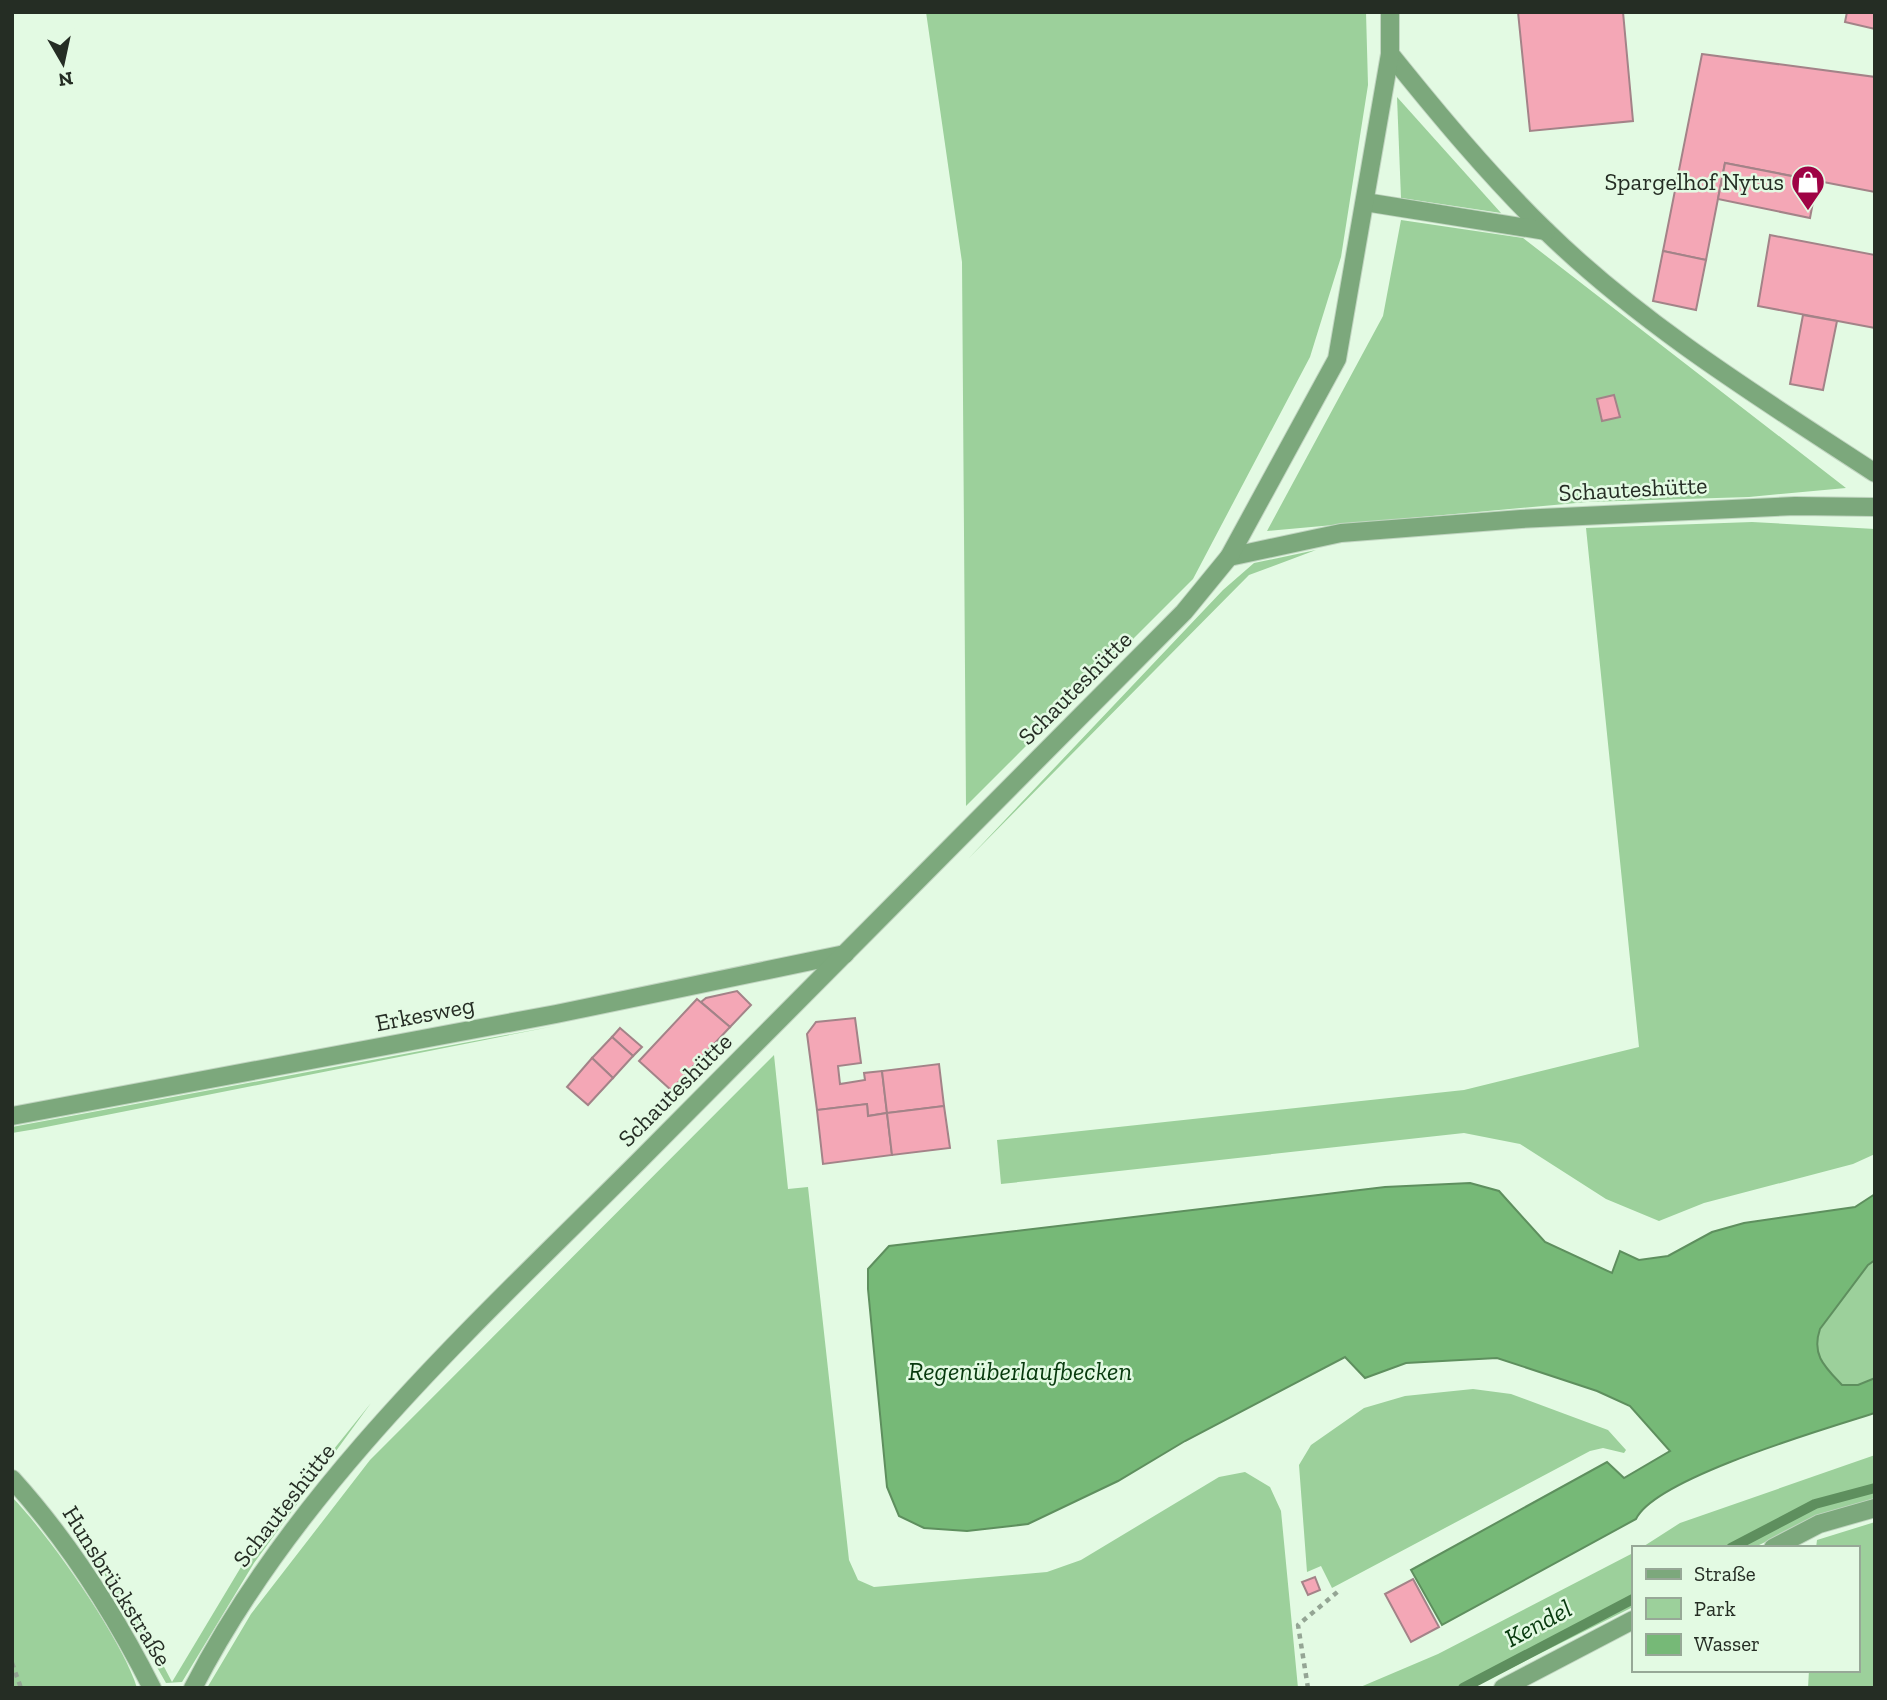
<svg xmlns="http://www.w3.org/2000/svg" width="1887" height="1700" font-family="'Zilla Slab',serif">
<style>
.green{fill:#9cd09b}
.water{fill:#76b977;stroke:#5e8f5e;stroke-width:2}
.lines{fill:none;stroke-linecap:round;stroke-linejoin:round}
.stream{stroke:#5e8f5e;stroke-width:10}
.building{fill:#f4a7b6;stroke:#a38388;stroke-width:2}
.minor-casing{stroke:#c1d5c1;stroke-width:20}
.path{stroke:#94a594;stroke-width:4.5;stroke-dasharray:5 5;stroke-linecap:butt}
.minor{stroke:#7ca87c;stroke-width:18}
.labels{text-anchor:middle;stroke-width:5;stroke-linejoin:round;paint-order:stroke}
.poi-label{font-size:24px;fill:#252d24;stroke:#e3fae3;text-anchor:end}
.street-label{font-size:24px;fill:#252d24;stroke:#e3fae3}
.water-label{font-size:26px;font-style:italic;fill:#07390d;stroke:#e3fae3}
</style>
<rect width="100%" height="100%" fill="#e3fae3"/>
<g class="green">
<path d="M 926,12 L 1366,12 L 1368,85 L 1341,257 L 1310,357 L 1193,579 L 966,806 L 962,262 Z"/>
<path d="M 1397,97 L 1501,213 L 1401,198 Z"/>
<path d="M 1401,220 L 1523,238 L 1846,488 L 1749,497 L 1587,502 L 1267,531 L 1383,316 Z"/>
<path d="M 1752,522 L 1875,529 L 1875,1154 L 1853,1164 L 1704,1203 L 1659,1221 L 1606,1199 L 1520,1144 L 1464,1133 L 1001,1184 L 997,1140 L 1464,1090 L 1639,1047 L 1586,528 Z"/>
<path d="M 1316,550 L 1249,575 L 968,859 L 1223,590 L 1254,563 Z"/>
<path d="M 555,1026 L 36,1129 L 12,1133 L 12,1127 Z"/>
<path d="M 774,1055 L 788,1189 L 808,1187 L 849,1560 L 858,1580 L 874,1587 L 1047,1572 L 1081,1560 L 1219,1477 L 1245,1472 L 1270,1487 L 1281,1511 L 1298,1688 L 207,1688 L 251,1614 L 370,1460 Z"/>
<path d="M 1875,1260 L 1875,1378 L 1858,1385 L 1842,1385 C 1825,1367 1811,1356 1820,1330 L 1868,1264 Z"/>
<path d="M 1473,1389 L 1511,1394 L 1608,1430 L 1626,1450 L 1624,1453 L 1603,1448 L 1590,1451 L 1332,1588 L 1321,1566 L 1307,1572 L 1299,1465 L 1311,1445 L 1364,1408 L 1405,1396 Z"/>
<path d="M 371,1403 L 254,1563 L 182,1682 L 166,1683 L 77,1526 L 140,1621 L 172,1682 L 247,1557 Z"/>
<path d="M 1875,1455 L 1875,1500 L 1818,1516 L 1753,1548 L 1641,1548 L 1680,1523 Z"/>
<path d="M 12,1497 C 49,1535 122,1639 137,1688 L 12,1688 Z"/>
<path d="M 1875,1522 L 1875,1688 L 1808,1688 L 1809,1670 L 1857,1670 L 1857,1548 L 1816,1548 L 1817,1540 Z"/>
<path d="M 1633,1553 L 1633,1607 L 1471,1688 L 1358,1688 L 1438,1654 Z"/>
</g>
<path class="water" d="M 1470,1183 L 1499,1191 L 1545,1242 L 1612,1273 L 1620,1251 L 1639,1260 L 1668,1256 L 1712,1232 L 1744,1223 L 1855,1207 L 1875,1194 L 1875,1260 L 1868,1265 L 1820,1329 C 1811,1355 1825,1367 1842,1385 L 1858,1385 L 1875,1378 L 1875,1413 C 1828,1428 1655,1478 1636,1519 L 1442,1625 L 1411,1570 L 1607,1462 L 1624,1478 L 1670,1451 L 1630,1406 L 1597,1391 L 1497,1358 L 1406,1363 L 1365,1378 L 1345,1357 L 1185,1441 L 1118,1481 L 1028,1524 L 967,1531 L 924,1528 L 899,1516 L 887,1487 L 868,1289 L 868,1269 L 889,1246 L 1385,1187 Z"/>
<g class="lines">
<g class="stream">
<path d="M 1731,1548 L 1815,1504 L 1875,1488"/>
<path d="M 1463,1688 L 1633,1599"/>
</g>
</g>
<g class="building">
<path d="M 1518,12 L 1623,12 L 1633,121 L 1530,131 Z"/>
<path d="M 1847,12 L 1875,12 L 1875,29 L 1845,22 Z"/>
<path d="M 1702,54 L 1875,77 L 1875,192 L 1725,163 L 1706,260 L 1663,251 Z"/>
<path d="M 1725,163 L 1817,181 L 1810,218 L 1718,199 Z"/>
<path d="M 1770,235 L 1875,255 L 1875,328 L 1758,306 Z"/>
<path d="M 1663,251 L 1706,260 L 1696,310 L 1653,301 Z"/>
<path d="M 1803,315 L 1837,321 L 1823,390 L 1790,384 Z"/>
<path d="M 1614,395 L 1620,417 L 1602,421 L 1597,399 Z"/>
<path d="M 737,991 L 751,1005 L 730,1027 L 701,1002 L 706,998 Z"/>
<path d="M 697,999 L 730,1027 L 671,1090 L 639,1061 Z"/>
<path d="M 855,1018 L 861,1063 L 838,1066 L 840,1084 L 865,1080 L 864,1073 L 882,1071 L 887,1113 L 868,1116 L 867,1104 L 817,1110 L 807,1034 L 816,1022 Z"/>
<path d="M 620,1028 L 642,1047 L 633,1056 L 612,1037 Z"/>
<path d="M 612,1037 L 633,1056 L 613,1078 L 592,1058 Z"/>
<path d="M 592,1058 L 613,1078 L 588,1105 L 567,1087 Z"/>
<path d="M 939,1064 L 944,1106 L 887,1113 L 882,1071 Z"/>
<path d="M 867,1104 L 868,1116 L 887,1113 L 892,1155 L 823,1164 L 817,1110 Z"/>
<path d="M 944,1106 L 950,1148 L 892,1155 L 887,1113 Z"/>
<path d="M 1315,1577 L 1320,1590 L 1308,1595 L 1302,1582 Z"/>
<path d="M 1413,1579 L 1439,1627 L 1411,1642 L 1385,1594 Z"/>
</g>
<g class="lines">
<g class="minor-casing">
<g id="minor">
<path d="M 1390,54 C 1439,115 1489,175 1545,230 C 1642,325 1762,399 1875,473"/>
<path d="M 1365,202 L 1546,231"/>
<path d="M 1229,557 L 1341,533 L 1521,519 L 1795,506 L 1875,507"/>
<path d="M 12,1116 L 556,1014 L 845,954"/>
<path d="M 12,1479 C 69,1542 114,1613 152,1688"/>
<path d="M 1773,1548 L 1819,1524 L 1875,1508"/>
<path d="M 193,1688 C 297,1485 479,1321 639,1161 C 821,978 1003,795 1184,612 L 1229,557 L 1337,359 L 1390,54 L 1390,12"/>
<path d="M 1503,1688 L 1633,1620"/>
</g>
</g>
<g class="path">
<path d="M 12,1663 L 21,1688"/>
<path d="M 1308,1688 L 1298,1625 L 1341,1589"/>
</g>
<use href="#minor" class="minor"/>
</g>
<defs>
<g id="shop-pin" transform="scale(1.75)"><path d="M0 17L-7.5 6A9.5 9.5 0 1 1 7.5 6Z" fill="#9f0345" stroke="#e3fae3"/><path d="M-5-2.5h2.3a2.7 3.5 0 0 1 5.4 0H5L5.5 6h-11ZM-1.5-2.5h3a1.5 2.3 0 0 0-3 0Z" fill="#fff"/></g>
</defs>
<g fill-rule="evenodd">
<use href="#shop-pin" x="1808" y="182"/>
</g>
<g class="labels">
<g class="poi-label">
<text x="1784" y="190">Spargelhof Nytus</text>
</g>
<g class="street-label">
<text transform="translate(1633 489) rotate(-3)" y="8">Schauteshütte</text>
<text transform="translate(1075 688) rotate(-45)" y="8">Schauteshütte</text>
<text transform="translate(425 1014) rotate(-11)" y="8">Erkesweg</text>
<text transform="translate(675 1090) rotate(-45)" y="8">Schauteshütte</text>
<text transform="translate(284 1505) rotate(-52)" y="8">Schauteshütte</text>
<text transform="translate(117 1586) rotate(58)" y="8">Hunsbrückstraße</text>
</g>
<g class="water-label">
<text x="1020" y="1380">Regenüberlaufbecken</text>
<text transform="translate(1538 1623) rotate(-28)" y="9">Kendel</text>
</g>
</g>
<rect width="1887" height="1700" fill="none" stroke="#252d24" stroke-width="28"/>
<rect x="1632" y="1546" width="228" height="126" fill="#e3fae3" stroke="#97a897" stroke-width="2"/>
<rect x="1646" y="1569" width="35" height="10" fill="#7ca87c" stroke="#97a897" stroke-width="2"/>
<text x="1694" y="1581" font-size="21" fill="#252d24">Straße</text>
<rect x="1646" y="1598" width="35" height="21" fill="#9cd09b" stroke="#97a897" stroke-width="2"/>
<text x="1694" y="1616" font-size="21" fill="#252d24">Park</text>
<rect x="1646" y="1634" width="35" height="21" fill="#76b977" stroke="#97a897" stroke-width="2"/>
<text x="1694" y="1651" font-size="21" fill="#252d24">Wasser</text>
<g transform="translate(63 63) rotate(171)" stroke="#e3fae3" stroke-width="5" paint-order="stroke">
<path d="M0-5L12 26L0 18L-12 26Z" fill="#252d24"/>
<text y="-10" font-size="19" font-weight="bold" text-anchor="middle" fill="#252d24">N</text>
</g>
</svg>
